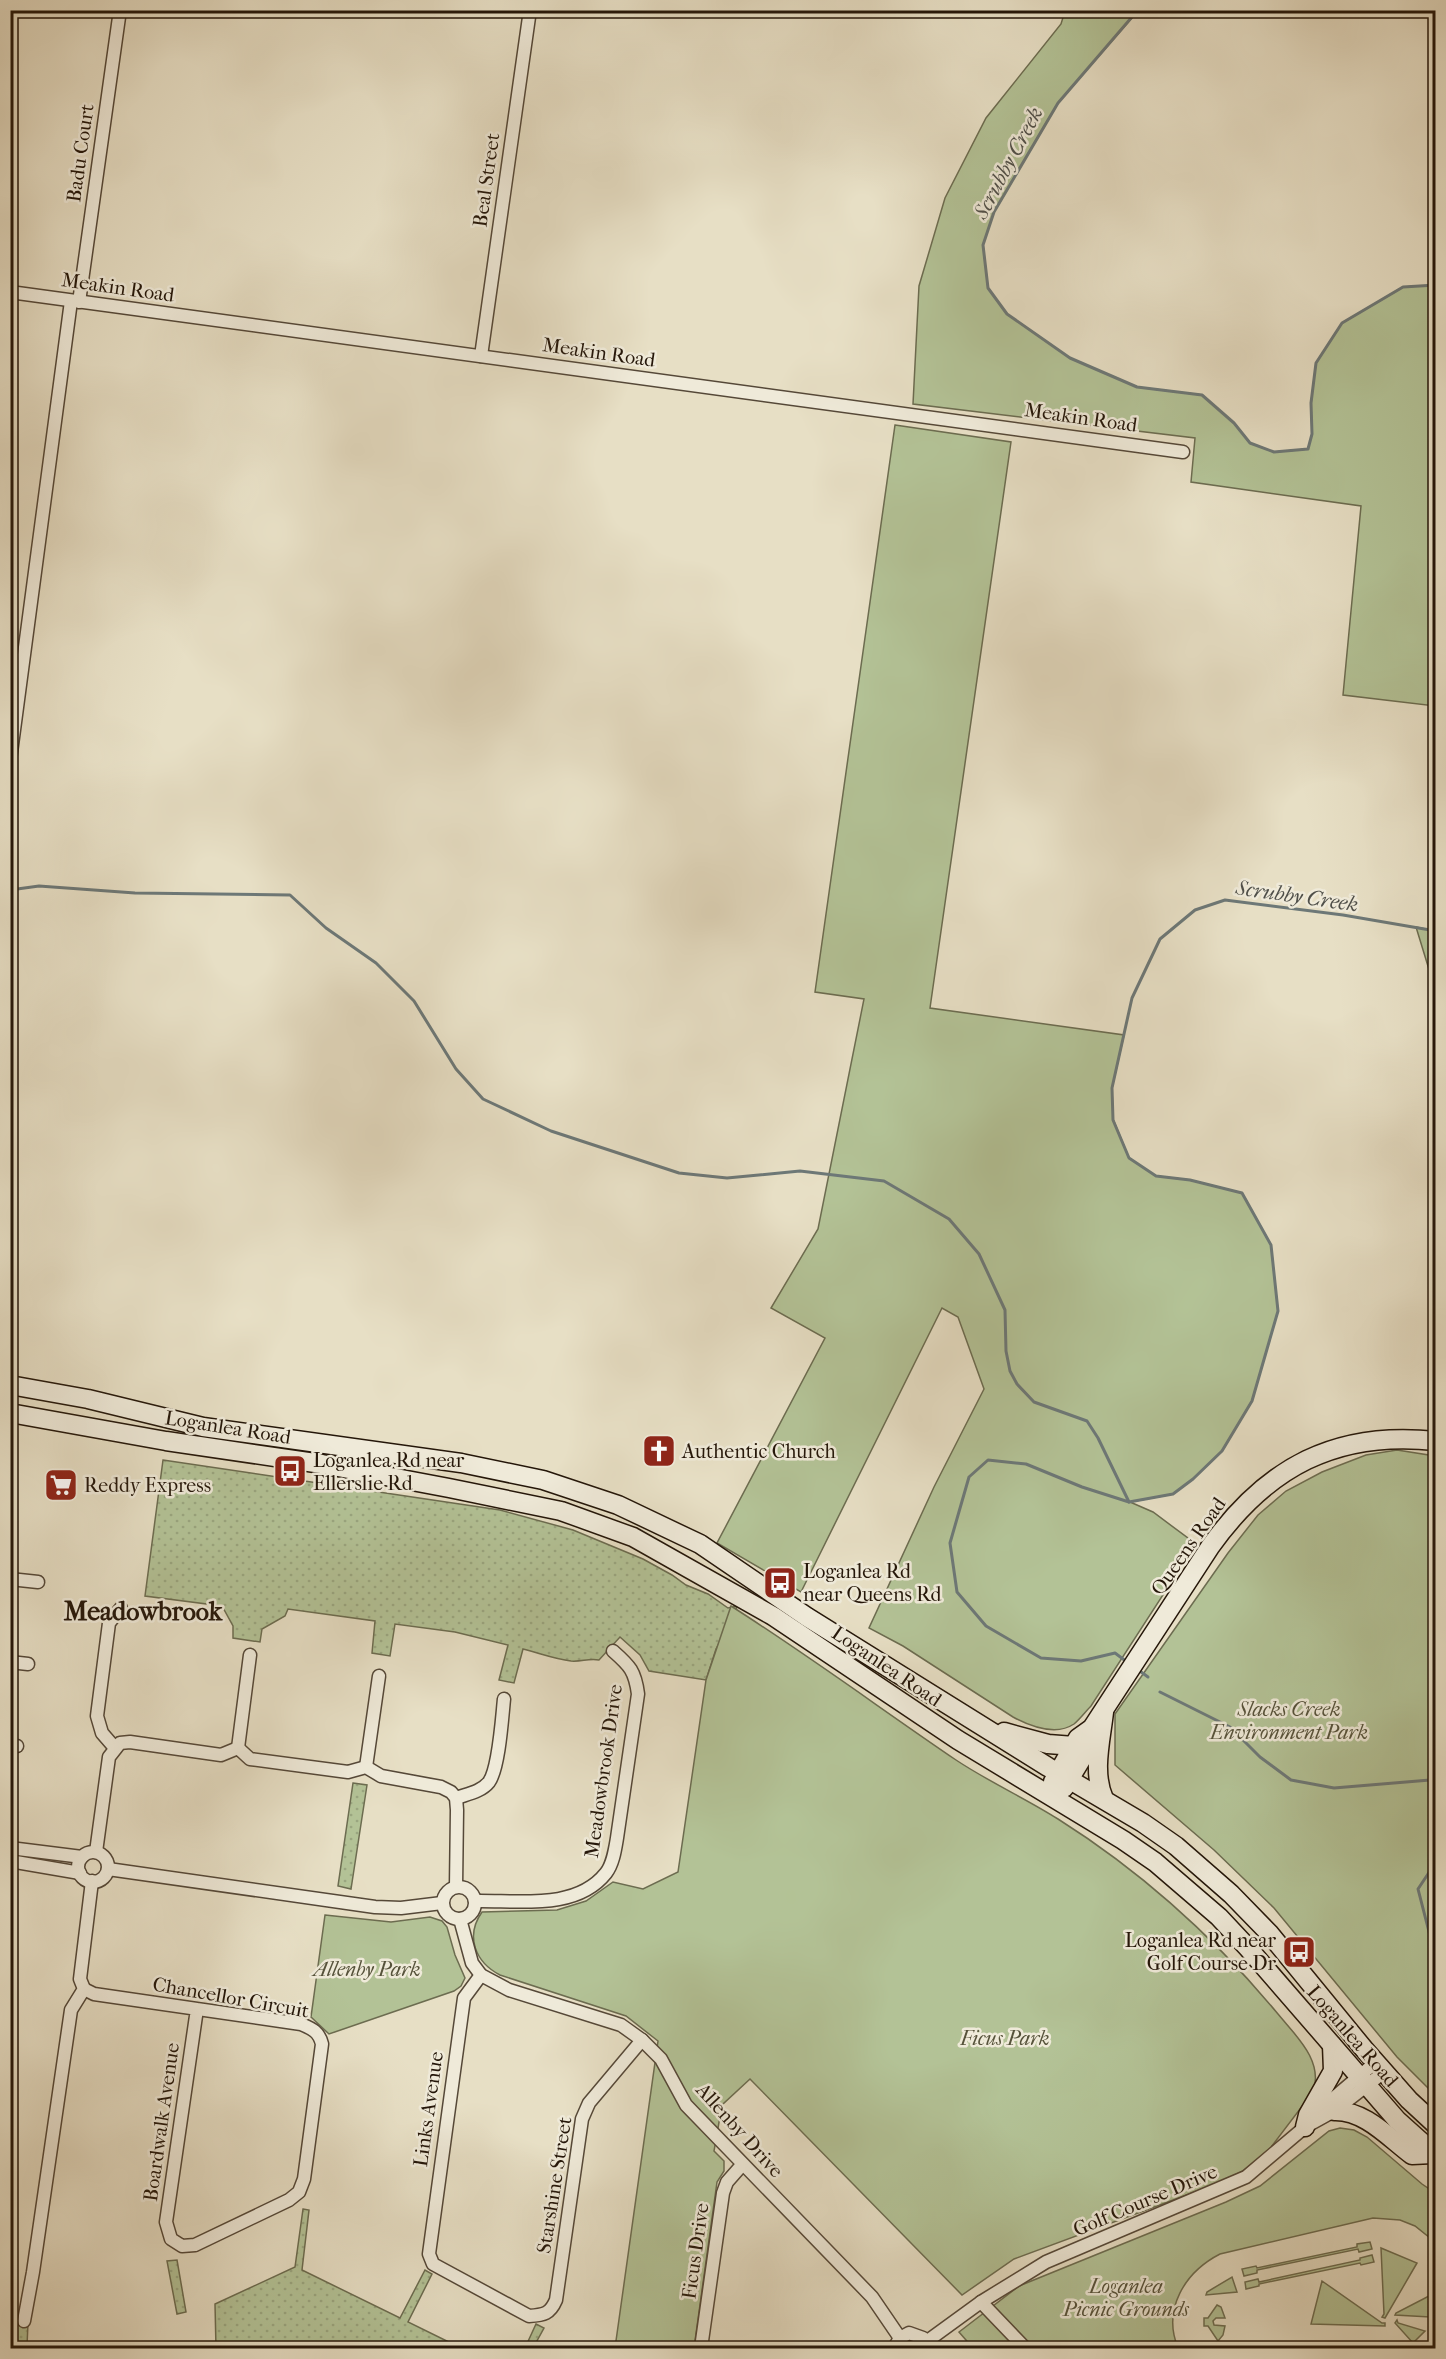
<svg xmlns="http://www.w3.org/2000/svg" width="1446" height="2359" font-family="'IM FELL French Canon',serif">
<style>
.grass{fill:url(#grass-dots);stroke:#6c6c50;stroke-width:1.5}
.park{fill:#b3c296;stroke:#6c6c50;stroke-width:1.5}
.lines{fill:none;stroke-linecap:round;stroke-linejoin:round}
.stream{stroke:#6d7877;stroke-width:3}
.street-casing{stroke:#554838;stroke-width:15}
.secondary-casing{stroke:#241609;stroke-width:21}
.street{stroke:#efead9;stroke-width:12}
.secondary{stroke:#efead9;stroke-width:18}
.labels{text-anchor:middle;stroke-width:5;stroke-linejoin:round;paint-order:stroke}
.street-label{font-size:20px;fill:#241609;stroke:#efead9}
.poi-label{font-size:20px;fill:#241609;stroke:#efead9;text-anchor:start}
.park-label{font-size:20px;font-style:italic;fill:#56523a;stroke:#efead9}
.water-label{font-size:21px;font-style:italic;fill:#4f4f49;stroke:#efead9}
.district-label{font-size:26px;font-weight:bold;fill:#241609;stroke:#efead9}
</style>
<defs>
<pattern id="grass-dots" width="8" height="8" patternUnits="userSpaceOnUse" patternTransform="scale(1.5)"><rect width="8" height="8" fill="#b3c296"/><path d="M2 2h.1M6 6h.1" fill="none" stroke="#9aa680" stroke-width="1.8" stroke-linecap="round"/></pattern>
</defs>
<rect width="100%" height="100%" fill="#e7dfc5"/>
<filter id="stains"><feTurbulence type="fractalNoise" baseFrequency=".00333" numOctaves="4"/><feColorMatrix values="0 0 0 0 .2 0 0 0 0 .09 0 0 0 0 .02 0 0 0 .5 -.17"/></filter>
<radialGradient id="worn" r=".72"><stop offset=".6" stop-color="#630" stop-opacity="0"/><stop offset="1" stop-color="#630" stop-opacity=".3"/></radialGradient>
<g class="grass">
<path d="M 163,1460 L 500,1510 L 573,1530 L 643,1559 L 672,1575 L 686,1585 L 708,1594 L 728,1608 L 736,1606 L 737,1612 L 716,1649 L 706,1680 L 649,1671 L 640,1655 L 620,1637 L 599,1660 C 589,1658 581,1662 571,1661 C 555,1659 539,1653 523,1649 L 514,1683 L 499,1680 L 508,1645 L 455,1632 L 395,1624 L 390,1656 L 372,1653 L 375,1621 L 288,1609 L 285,1616 L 262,1629 L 260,1642 L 233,1638 L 233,1626 L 222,1606 L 145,1596 Z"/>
<path d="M 353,1783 L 367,1785 L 351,1889 L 338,1886 Z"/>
<path d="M 303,2209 L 309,2210 L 302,2270 L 400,2318 L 425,2270 L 432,2274 L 408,2322 L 461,2348 L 216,2348 L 215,2304 L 295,2267 Z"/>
<path d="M 177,2260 L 186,2312 L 177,2314 L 167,2261 Z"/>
<path d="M 28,2323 L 27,2346 L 13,2348 L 15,2325 Z"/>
<path d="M 536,2324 L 544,2328 L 533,2348 L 525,2348 Z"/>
</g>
<g class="park">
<path d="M 1065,11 L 1138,11 L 1058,103 L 994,212 L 983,245 L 988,288 L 1007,314 L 1070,358 L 1137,387 L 1202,395 L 1234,423 L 1250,443 L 1274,452 L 1308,449 L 1312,434 L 1311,403 L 1316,363 L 1342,323 L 1403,287 L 1435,285 L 1435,706 L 1343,695 L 1361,506 L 1191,482 L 1195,438 L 913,404 L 919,286 L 945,198 L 986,118 L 1061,24 Z"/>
<path d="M 895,425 L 1011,442 L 930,1008 L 1124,1035 L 1112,1088 L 1113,1119 L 1129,1158 L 1156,1176 L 1190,1180 L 1242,1193 L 1271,1245 L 1278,1311 L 1252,1401 L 1222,1451 L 1193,1479 L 1173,1494 L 1130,1502 L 1153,1512 L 1196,1544 L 1091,1706 C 1086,1711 1080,1719 1074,1724 C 1056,1736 1030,1726 1013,1717 L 903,1646 L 869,1628 L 934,1487 L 984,1389 L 958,1317 L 942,1308 L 801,1592 L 717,1543 L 825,1338 L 771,1308 L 818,1229 L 864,999 L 815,992 Z"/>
<path d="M 1416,927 L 1435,931 L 1435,989 Z"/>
<path d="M 1397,1450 L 1435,1456 L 1435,2095 L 1397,2057 L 1274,1908 L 1214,1850 L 1115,1765 L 1115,1714 L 1228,1553 L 1258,1515 L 1286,1491 L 1322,1472 L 1366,1455 Z"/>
<path d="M 731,1606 C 808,1655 881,1709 956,1760 C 989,1782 1025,1798 1058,1819 C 1142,1872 1215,1938 1278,2014 C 1296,2036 1324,2061 1313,2092 L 1259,2163 L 1219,2183 L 1014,2259 L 962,2295 L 750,2079 L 722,2105 L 714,2151 L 724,2161 L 724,2171 L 717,2182 L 694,2348 L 615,2348 L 658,2041 L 626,2016 L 500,1975 C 475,1962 465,1936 482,1912 L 557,1910 L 586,1901 L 613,1882 L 643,1889 L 678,1872 L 706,1680 Z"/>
<path d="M 325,1915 L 391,1922 L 430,1917 L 442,1921 L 447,1927 L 455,1955 L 465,1978 L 461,1986 L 454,1991 L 329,2034 L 311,2017 Z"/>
<path d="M 1340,2128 L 1354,2130 L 1367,2137 L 1422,2184 L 1435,2193 L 1435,2242 L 1415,2226 L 1400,2220 L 1373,2218 L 1220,2254 C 1185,2272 1162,2309 1178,2348 L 973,2348 L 959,2332 L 1019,2286 L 1226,2202 L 1260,2186 L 1329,2131 Z"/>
<path d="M 1370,2242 L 1372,2249 L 1359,2252 L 1358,2249 L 1257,2270 L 1257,2273 L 1244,2276 L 1242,2269 L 1256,2266 L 1257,2268 L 1357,2247 L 1357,2244 Z"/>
<path d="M 1381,2248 L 1417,2263 L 1385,2318 L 1382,2317 L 1384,2314 Z"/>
<path d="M 1372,2255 L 1374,2262 L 1361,2265 L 1360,2263 L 1259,2284 L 1259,2286 L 1246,2289 L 1245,2282 L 1258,2279 L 1259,2282 L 1360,2260 L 1360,2258 Z"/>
<path d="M 1232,2277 L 1237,2292 L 1206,2295 L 1207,2292 Z"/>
<path d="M 1322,2281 L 1382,2323 L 1385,2323 L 1385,2326 L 1311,2324 Z"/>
<path d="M 1429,2296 L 1430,2317 L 1395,2315 L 1396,2313 Z"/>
<path d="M 1217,2305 L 1221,2307 L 1225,2318 L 1216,2318 L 1213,2321 L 1214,2325 L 1225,2326 L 1223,2335 L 1218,2341 L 1208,2326 L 1204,2326 L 1204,2318 L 1208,2318 Z"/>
<path d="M 1397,2320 L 1398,2323 L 1425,2331 L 1413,2343 L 1395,2323 Z"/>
</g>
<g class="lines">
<g class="stream">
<path d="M 1138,10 L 1058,103 L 994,212 L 983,245 L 988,288 L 1007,314 L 1070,358 L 1137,387 L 1202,395 L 1234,423 L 1250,443 L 1274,452 L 1308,449 L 1312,434 L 1311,403 L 1316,363 L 1342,323 L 1403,287 L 1436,285"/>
<path d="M 10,890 L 39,886 L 135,893 L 290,895 L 326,928 L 376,963 L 414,1001 L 456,1069 L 483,1099 L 551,1131 L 679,1173 L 727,1178 L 800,1171 L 884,1181 L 949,1219 L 979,1254 L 1005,1310 L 1006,1351 L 1010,1371 L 1017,1384 L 1034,1402 L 1087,1421 L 1098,1438 L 1129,1502"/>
<path d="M 1127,1662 L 1115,1653 L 1081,1661 L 1041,1658 L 986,1626 L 957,1592 L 950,1543 L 969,1477 L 988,1460 L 1026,1464 L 1082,1487 L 1129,1502 L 1173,1494 L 1193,1479 L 1222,1451 L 1252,1401 L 1278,1311 L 1271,1245 L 1242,1193 L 1190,1180 L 1156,1176 L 1129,1158 L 1113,1120 L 1112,1088 L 1132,998 L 1160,939 L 1195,910 L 1225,900 L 1343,915 L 1436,931"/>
<path d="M 1137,1669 L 1148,1677"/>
<path d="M 1160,1692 L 1230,1727 L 1260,1757 L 1291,1780 L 1334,1788 L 1430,1780 L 1436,1784"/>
<path d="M 1436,1862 L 1418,1889 L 1436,1959"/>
</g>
<g class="street-casing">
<g id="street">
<path d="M 10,292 L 1183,452"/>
<path d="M 79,302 L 120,10"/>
<path d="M 481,356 L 530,10"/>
<path d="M 10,760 L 71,301"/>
<path d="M 10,1579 L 38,1582"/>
<path d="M 10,1662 L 28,1664"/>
<path d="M 10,1746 L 17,1746"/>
<path d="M 115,1748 L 102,1733 L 97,1716 L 109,1623 L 121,1608"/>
<path d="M 238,1748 L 250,1655"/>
<path d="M 366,1767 L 379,1676"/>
<path d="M 456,1798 C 467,1794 481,1792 489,1782 C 499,1768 502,1718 504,1699"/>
<path d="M 10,1848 L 82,1857"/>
<path d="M 96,1852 L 109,1757 L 120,1743 L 130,1742 L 221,1755 L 238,1748 L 250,1759 L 348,1772 L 366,1767 L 381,1776 L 441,1787 L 451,1792 L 456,1798 L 457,1810 L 456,1887"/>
<circle cx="93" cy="1867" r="15"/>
<path d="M 10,1861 L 80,1873"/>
<path d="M 108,1869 L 375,1907 L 401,1908 L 442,1903"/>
<circle cx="459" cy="1903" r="16"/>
<path d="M 475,1901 C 517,1900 576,1911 606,1873 C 613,1864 615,1850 617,1838 L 638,1694 C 635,1671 630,1666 613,1651"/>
<path d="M 460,1919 L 472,1963 L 481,1975 L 509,1990 L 621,2025 L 642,2040 L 661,2059 L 686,2105 L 872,2297 L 900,2338"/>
<path d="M 481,1975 L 464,1998 L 429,2254 L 433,2264 L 529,2316 C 544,2315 550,2314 556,2300 L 582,2119 L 589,2103 L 642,2040"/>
<path d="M 84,1989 L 94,1994 L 301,2024 C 313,2029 319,2032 322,2044 L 304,2179 L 299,2192 L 289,2200 L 195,2245 L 182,2246 L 171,2239 L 166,2222 L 197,2009"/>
<path d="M 1315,2120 L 1323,2107 L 1376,2062"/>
<path d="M 981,2302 L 1025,2348"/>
<path d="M 24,2321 L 33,2272 L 71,2010 L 84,1989 L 80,1979 L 92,1881"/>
<path d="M 926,2342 L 981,2302 L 1046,2262 L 1246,2177 L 1305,2127 L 1334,2111 L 1384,2072"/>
<path d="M 701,2348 L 723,2193 L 727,2182 L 742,2165"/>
<path d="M 894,2348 L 900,2338 L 909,2333 L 923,2338 L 928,2347"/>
</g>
</g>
<g class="secondary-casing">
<g id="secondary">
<path d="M 10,1385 L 88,1399 L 203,1427 L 461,1463 L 543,1480 L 618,1505 L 700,1544 L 807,1617 L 1048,1767 L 1143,1823 L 1176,1846 L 1231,1894 L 1269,1933 L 1364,2049 L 1409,2100 L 1436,2125"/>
<path d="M 10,1413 L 166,1441 L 322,1464 L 449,1488 L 561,1511 L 633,1537 L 773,1616 L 958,1740 L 1123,1840 L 1155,1862 L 1219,1917 L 1248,1948 L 1397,2120 L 1436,2155"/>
<path d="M 1004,1732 L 1048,1744 L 1074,1746"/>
<path d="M 1053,1782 L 1078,1738 L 1092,1728 L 1210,1547 C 1267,1467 1336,1430 1436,1441"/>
<path d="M 1064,1788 L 1090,1745 L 1092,1728"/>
<path d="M 1104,1799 C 1092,1772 1101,1740 1104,1712"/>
<path d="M 1334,2111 C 1365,2110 1389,2138 1412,2155 L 1433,2154"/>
<path d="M 1305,2127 L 1308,2115 L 1333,2071 L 1332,2045"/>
</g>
</g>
<use href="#street" class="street"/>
<use href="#secondary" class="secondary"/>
</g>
<defs>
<g id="church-square" transform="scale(1.725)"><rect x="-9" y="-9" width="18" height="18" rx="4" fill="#8f2418" stroke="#efead9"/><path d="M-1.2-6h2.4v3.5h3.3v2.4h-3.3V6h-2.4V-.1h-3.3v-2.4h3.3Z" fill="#fff"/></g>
<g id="bus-square" transform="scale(1.725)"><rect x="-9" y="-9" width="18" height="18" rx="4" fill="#8f2418" stroke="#efead9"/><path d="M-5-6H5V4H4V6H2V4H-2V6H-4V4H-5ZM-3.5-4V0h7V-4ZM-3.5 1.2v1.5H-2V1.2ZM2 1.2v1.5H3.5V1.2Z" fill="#fff"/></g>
<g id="supermarket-square" transform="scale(1.725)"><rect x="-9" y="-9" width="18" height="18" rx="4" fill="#8f2418" stroke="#efead9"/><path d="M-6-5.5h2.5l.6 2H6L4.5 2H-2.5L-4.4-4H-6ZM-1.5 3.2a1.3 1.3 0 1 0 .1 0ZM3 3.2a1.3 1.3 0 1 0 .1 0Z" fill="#fff"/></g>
</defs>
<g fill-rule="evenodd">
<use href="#church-square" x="659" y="1451"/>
<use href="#bus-square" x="290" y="1471"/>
<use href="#supermarket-square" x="61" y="1485"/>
<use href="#bus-square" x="780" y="1583"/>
<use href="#bus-square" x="1299" y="1952"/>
</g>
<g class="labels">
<g class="street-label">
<text transform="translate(80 153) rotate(-82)" y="7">Badu Court</text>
<text transform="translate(486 180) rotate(-82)" y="7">Beal Street</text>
<text transform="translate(118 287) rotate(8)" y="7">Meakin Road</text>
<text transform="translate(599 352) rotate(8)" y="7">Meakin Road</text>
<text transform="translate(1081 417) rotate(8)" y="7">Meakin Road</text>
<text transform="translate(228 1427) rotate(9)" y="7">Loganlea Road</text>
<text transform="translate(1188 1546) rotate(-55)" y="7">Queens Road</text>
<text transform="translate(887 1666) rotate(34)" y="7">Loganlea Road</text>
<text transform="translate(603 1771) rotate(-82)" y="7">Meadowbrook Drive</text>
<text transform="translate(231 1997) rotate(10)" y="7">Chancellor Circuit</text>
<text transform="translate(1353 2036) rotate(49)" y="7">Loganlea Road</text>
<text transform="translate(428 2109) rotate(-82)" y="7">Links Avenue</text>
<text transform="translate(161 2122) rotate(-82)" y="7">Boardwalk Avenue</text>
<text transform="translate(740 2130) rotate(48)" y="7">Allenby Drive</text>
<text transform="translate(554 2185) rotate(-81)" y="7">Starshine Street</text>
<text transform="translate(1145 2200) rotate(-23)" y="7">Golf Course Drive</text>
<text transform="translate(695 2251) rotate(-82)" y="7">Ficus Drive</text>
</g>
<g class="poi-label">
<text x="682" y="1458">Authentic Church</text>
<text x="313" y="1467">Loganlea Rd near<tspan x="313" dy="23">Ellerslie Rd</tspan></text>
<text x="84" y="1492">Reddy Express</text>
<text x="803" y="1578">Loganlea Rd<tspan x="803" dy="23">near Queens Rd</tspan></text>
<text x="1276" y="1947" text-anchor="end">Loganlea Rd near<tspan x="1276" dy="23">Golf Course Dr</tspan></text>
</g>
<g class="park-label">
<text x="1289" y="1716">Slacks Creek<tspan x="1289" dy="23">Environment Park</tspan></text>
<text x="367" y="1976">Allenby Park</text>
<text x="1005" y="2045">Ficus Park</text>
<text x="1126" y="2293">Loganlea<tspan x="1126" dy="23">Picnic Grounds</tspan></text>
</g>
<g class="water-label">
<text transform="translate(1008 163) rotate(-62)" y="7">Scrubby Creek</text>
<text transform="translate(1297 896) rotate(8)" y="7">Scrubby Creek</text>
</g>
<g class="district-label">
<text x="143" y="1620">Meadowbrook</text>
</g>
</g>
<rect width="1446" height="2359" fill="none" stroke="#e7dfc5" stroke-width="36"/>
<rect x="12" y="12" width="1422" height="2335" fill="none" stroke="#241609" stroke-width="3"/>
<rect x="18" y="18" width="1410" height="2323" fill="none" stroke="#241609" stroke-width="1.5"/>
<rect width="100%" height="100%" filter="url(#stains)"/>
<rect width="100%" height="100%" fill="url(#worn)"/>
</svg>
